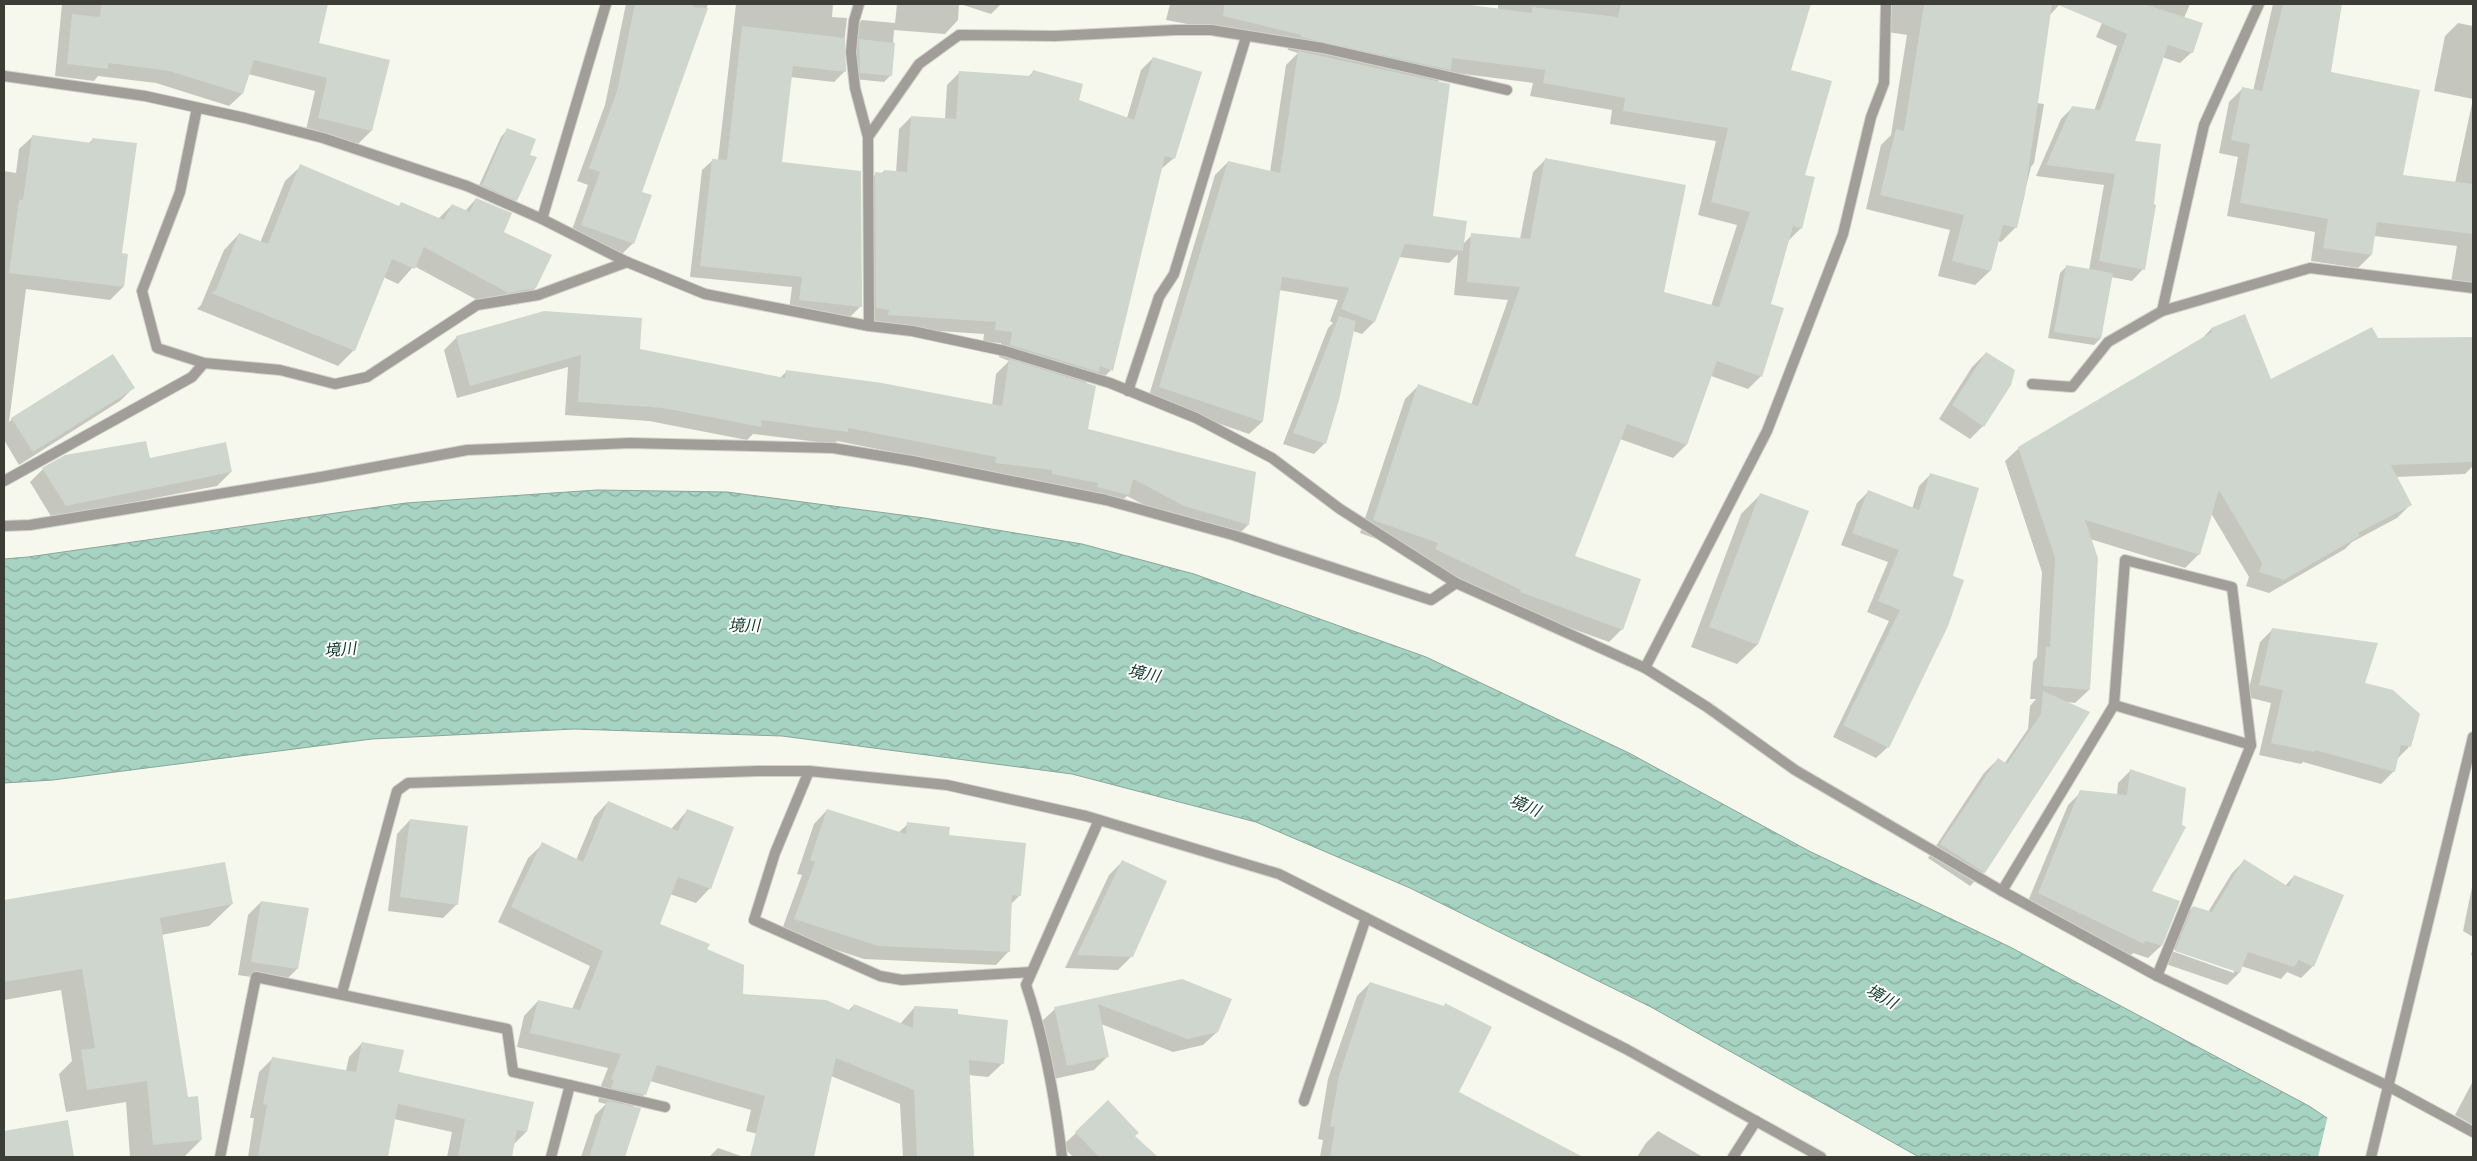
<svg xmlns="http://www.w3.org/2000/svg" width="2477" height="1161" font-family="'Times New Roman','Noto Sans JP',serif">
<style>
.water{fill:url(#water-waves);stroke:#87a699}
.pier{fill:#f7f8ed}
.shadow{fill:#0003;fill-rule:evenodd}
.building{fill:#cfd6cd}
.lines{fill:none;stroke-linecap:round;stroke-linejoin:round}
.service-casing{stroke:#d2d3c9;stroke-width:12}
.minor-casing{stroke:#d2d3c9;stroke-width:12}
.tertiary-casing{stroke:#d2d3c9;stroke-width:12}
.service{stroke:#a19e9a;stroke-width:10}
.minor{stroke:#a19e9a;stroke-width:10}
.tertiary{stroke:#a19e9a;stroke-width:10}
.labels{text-anchor:middle;stroke-width:4;stroke-linejoin:round;paint-order:stroke}
.water-label{font-size:16px;font-style:italic;fill:#0e362a;stroke:#fff}
</style>
<defs>
<pattern id="water-waves" width="16" height="10" patternUnits="userSpaceOnUse" patternTransform="scale(1.25)"><rect width="16" height="10" fill="#a7d3c3"/><path d="M0 5q4-4 8 0t8 0" fill="none" stroke="#89ac9f"/></pattern>
</defs>
<rect width="100%" height="100%" fill="#f7f8ed"/>
<path class="water" d="M 597,490 L 727,492 L 924,518 L 1082,544 L 1194,574 L 1426,657 L 1629,753 L 1809,851 L 2010,947 L 2309,1106 L 2385,1157 L 1919,1157 L 1651,1007 L 1410,888 L 1256,822 L 1072,774 L 782,736 L 574,729 L 372,739 L 53,780 L 4,783 L 4,559 L 28,557 L 406,503 Z"/>
<path class="pier" d="M 2328,1115 L 2386,1155 L 2387,1157 L 2318,1157 Z"/>
<g class="shadow">
<path d="M 62,4 L 153,4 L 152,16 L 206,21 L 210,4 L 327,4 L 317,43 L 388,61 L 371,131 L 358,144 L 306,130 L 315,91 L 248,74 L 242,94 L 229,106 L 156,83 L 98,76 L 94,81 L 55,76 Z"/>
<path d="M 626,4 L 708,4 L 640,192 L 633,243 L 620,256 L 569,238 L 588,185 L 577,181 L 605,105 Z"/>
<path d="M 736,4 L 833,4 L 832,17 L 847,18 L 843,52 L 845,71 L 834,82 L 790,77 L 781,163 L 861,306 L 850,317 L 789,310 L 792,287 L 690,277 L 702,170 L 713,160 L 718,160 Z"/>
<path d="M 897,4 L 959,4 L 958,20 L 945,34 L 894,30 L 891,75 L 884,82 L 854,79 L 856,26 L 862,20 L 895,23 Z"/>
<path d="M 960,4 L 1001,4 L 991,14 Z"/>
<path d="M 1170,4 L 1437,4 L 1459,8 L 1498,9 L 1498,4 L 1810,4 L 1789,70 L 1803,176 L 1801,228 L 1787,242 L 1769,305 L 1761,376 L 1748,389 L 1711,376 L 1686,445 L 1673,458 L 1620,439 L 1574,556 L 1622,629 L 1609,642 L 1507,605 L 1423,562 L 1426,557 L 1360,533 L 1405,399 L 1418,386 L 1471,405 L 1508,300 L 1454,295 L 1458,254 L 1449,263 L 1399,257 L 1374,322 L 1362,334 L 1353,331 L 1325,443 L 1314,454 L 1283,444 L 1328,328 L 1333,323 L 1330,321 L 1338,300 L 1279,290 L 1262,422 L 1249,434 L 1148,399 L 1215,175 L 1228,162 L 1270,172 L 1286,65 L 1298,53 L 1288,50 L 1288,48 L 1250,38 L 1250,36 L 1166,20 ZM 1448,72 L 1533,83 L 1530,96 L 1612,110 L 1610,124 L 1716,141 L 1698,215 L 1737,225 L 1711,306 L 1662,293 L 1546,159 L 1533,172 L 1520,239 L 1472,235 L 1463,244 L 1432,218 L 1437,82 Z"/>
<path d="M 1892,4 L 2060,4 L 2049,16 L 2037,103 L 2044,104 L 2034,163 L 2031,167 L 2016,227 L 2001,242 L 1998,241 L 1990,271 L 1975,285 L 1938,276 L 1950,230 L 1866,209 L 1881,145 L 1891,135 L 1907,35 L 1888,32 Z"/>
<path d="M 2110,4 L 2190,4 L 2184,18 L 2192,52 L 2180,63 L 2162,57 L 2133,142 L 2143,269 L 2132,281 L 2111,277 L 2100,339 L 2094,345 L 2048,338 L 2060,273 L 2067,266 L 2089,270 L 2104,185 L 2036,176 L 2061,119 L 2072,108 L 2094,111 L 2117,46 L 2096,37 Z"/>
<path d="M 2273,4 L 2340,4 L 2330,73 L 2402,176 L 2455,183 L 2473,99 L 2434,91 L 2445,36 L 2458,23 L 2473,26 L 2473,287 L 2451,282 L 2457,246 L 2374,236 L 2371,255 L 2358,268 L 2311,261 L 2315,232 L 2227,216 L 2238,157 L 2219,153 L 2229,102 L 2242,89 L 2253,91 Z"/>
<path d="M 1153,58 L 1174,158 L 1160,170 L 1111,370 L 1099,382 L 1090,379 L 1085,384 L 1086,430 L 1255,473 L 1248,525 L 1235,538 L 1171,519 L 1127,496 L 1115,508 L 982,475 L 983,470 L 837,441 L 834,444 L 753,434 L 747,440 L 649,421 L 565,415 L 568,367 L 457,398 L 444,350 L 457,337 L 639,350 L 780,378 L 787,371 L 992,406 L 996,374 L 1009,361 L 999,357 L 1001,343 L 983,342 L 984,334 L 877,327 L 877,321 L 864,320 L 863,186 L 876,174 L 881,174 L 884,171 L 896,172 L 899,129 L 911,117 L 945,119 L 947,85 L 959,73 L 1028,77 L 1033,72 L 1077,100 L 1127,118 L 1141,70 Z"/>
<path d="M 507,130 L 516,200 L 510,207 L 476,192 L 501,137 Z"/>
<path d="M 32,137 L 88,144 L 93,139 L 121,254 L 123,287 L 110,300 L 26,289 L 9,422 L 12,419 L 133,388 L 120,401 L 19,465 L 4,440 L 4,171 L 16,173 L 19,149 Z"/>
<path d="M 301,166 L 398,207 L 401,204 L 438,219 L 452,205 L 465,211 L 476,199 L 502,232 L 535,288 L 519,304 L 492,308 L 414,266 L 398,284 L 383,277 L 354,350 L 338,366 L 197,309 L 201,305 L 224,250 L 239,234 L 260,243 L 285,181 Z"/>
<path d="M 2244,316 L 2270,381 L 2377,340 L 2473,338 L 2473,466 L 2465,474 L 2396,477 L 2410,505 L 2397,518 L 2352,542 L 2345,549 L 2269,593 L 2246,586 L 2249,577 L 2211,513 L 2199,554 L 2185,568 L 2090,539 L 2089,690 L 2075,703 L 2067,702 L 1984,872 L 1970,886 L 1928,858 L 1984,773 L 1998,759 L 2004,764 L 2028,729 L 2030,706 L 2036,699 L 2030,699 L 2033,662 L 2037,657 L 2042,572 L 2005,461 L 2019,448 L 2199,342 L 2211,329 Z"/>
<path d="M 1986,353 L 1983,426 L 1970,439 L 1939,419 L 1972,367 Z"/>
<path d="M 149,459 L 231,472 L 217,486 L 52,518 L 30,482 L 43,469 Z"/>
<path d="M 1931,474 L 1951,577 L 1888,747 L 1876,758 L 1833,737 L 1889,621 L 1867,612 L 1888,562 L 1841,545 L 1857,503 L 1869,491 L 1912,509 L 1919,486 Z"/>
<path d="M 1761,494 L 1807,511 L 1757,645 L 1737,664 L 1691,647 L 1741,514 Z"/>
<path d="M 2273,629 L 2409,747 L 2397,759 L 2394,771 L 2381,784 L 2303,762 L 2301,764 L 2259,755 L 2271,703 L 2247,697 L 2260,642 Z"/>
<path d="M 2131,770 L 2150,892 L 2178,902 L 2161,946 L 2148,958 L 2133,953 L 2130,956 L 2026,906 L 2068,805 L 2081,792 L 2117,795 L 2118,783 Z"/>
<path d="M 608,802 L 671,829 L 687,811 L 710,888 L 696,903 L 670,894 L 659,924 L 706,950 L 741,996 L 848,1011 L 854,1005 L 900,1024 L 914,1008 L 956,1016 L 1003,1063 L 988,1077 L 968,1075 L 973,1157 L 903,1157 L 900,1104 L 831,1076 L 805,1146 L 746,1131 L 751,1110 L 650,1081 L 644,1095 L 632,1108 L 639,1109 L 624,1157 L 581,1157 L 595,1115 L 606,1104 L 598,1102 L 600,1094 L 598,1093 L 608,1068 L 517,1047 L 524,1016 L 538,1001 L 572,1009 L 590,966 L 498,922 L 528,858 L 543,844 L 576,860 L 594,817 Z"/>
<path d="M 827,810 L 898,833 L 908,824 L 947,836 L 1019,896 L 1011,904 L 1009,951 L 996,965 L 864,959 L 781,932 L 802,875 L 797,874 L 814,824 Z"/>
<path d="M 410,820 L 457,904 L 443,918 L 388,911 L 397,834 Z"/>
<path d="M 2244,861 L 2285,886 L 2294,876 L 2313,966 L 2301,978 L 2287,972 L 2281,979 L 2241,966 L 2239,973 L 2227,985 L 2163,963 L 2169,950 L 2234,973 L 2234,970 L 2170,948 L 2181,919 L 2193,907 L 2208,912 L 2232,873 Z"/>
<path d="M 1122,862 L 1132,956 L 1118,970 L 1065,968 L 1109,875 Z"/>
<path d="M 224,864 L 232,904 L 209,926 L 161,935 L 187,1099 L 201,1140 L 184,1157 L 130,1157 L 126,1102 L 66,1112 L 59,1074 L 72,1061 L 61,990 L 4,1000 L 4,901 Z"/>
<path d="M 2473,882 L 2473,937 L 2463,931 Z"/>
<path d="M 261,902 L 297,969 L 284,982 L 238,975 L 248,915 Z"/>
<path d="M 2473,946 L 2473,956 L 2471,955 Z"/>
<path d="M 1182,980 L 1217,1032 L 1203,1045 L 1173,1052 L 1101,1024 L 1108,1056 L 1094,1070 L 1054,1079 L 1041,1022 L 1055,1009 Z"/>
<path d="M 1370,983 L 1458,1092 L 1581,1157 L 1320,1157 L 1323,1140 L 1318,1139 L 1328,1079 L 1357,996 Z"/>
<path d="M 362,1043 L 398,1073 L 533,1103 L 526,1132 L 513,1145 L 510,1157 L 447,1157 L 452,1132 L 394,1119 L 386,1157 L 248,1157 L 254,1118 L 250,1118 L 259,1072 L 272,1059 L 346,1071 L 349,1057 Z"/>
<path d="M 2473,1081 L 2473,1125 L 2455,1115 Z"/>
<path d="M 67,1122 L 73,1157 L 4,1157 L 4,1133 Z"/>
<path d="M 1658,1131 L 1703,1157 L 1637,1157 L 1646,1143 Z"/>
<path d="M 1076,1133 L 1134,1136 L 1156,1157 L 1073,1157 L 1062,1146 Z"/>
<path d="M 718,1148 L 744,1157 L 709,1157 Z"/>
</g>
<g class="building">
<path d="M 101,4 L 328,4 L 319,43 L 390,60 L 372,131 L 318,118 L 327,78 L 254,60 L 243,94 L 169,71 L 108,63 L 108,69 L 67,64 L 72,14 L 100,17 Z"/>
<path d="M 635,4 L 693,4 L 693,7 L 708,8 L 642,192 L 652,195 L 634,244 L 581,225 L 600,172 L 589,168 L 617,91 Z"/>
<path d="M 1224,4 L 1463,4 L 1532,13 L 1532,7 L 1618,17 L 1621,4 L 1811,4 L 1791,70 L 1832,81 L 1805,175 L 1815,177 L 1802,229 L 1793,226 L 1771,304 L 1784,308 L 1762,377 L 1717,361 L 1687,445 L 1627,424 L 1575,556 L 1641,579 L 1623,630 L 1520,592 L 1521,590 L 1435,549 L 1438,543 L 1373,520 L 1418,384 L 1478,406 L 1520,287 L 1467,282 L 1471,233 L 1530,239 L 1545,158 L 1686,185 L 1664,292 L 1719,307 L 1750,212 L 1711,202 L 1728,128 L 1623,111 L 1625,98 L 1543,83 L 1545,70 L 1452,58 L 1451,70 L 1300,37 L 1301,35 L 1223,16 Z"/>
<path d="M 1924,4 L 2052,4 L 2025,194 L 2017,228 L 2003,225 L 1991,271 L 1952,261 L 1964,215 L 1880,195 L 1896,129 L 1904,131 Z"/>
<path d="M 2056,4 L 2144,4 L 2203,23 L 2193,53 L 2168,45 L 2135,141 L 2161,144 L 2154,204 L 2156,205 L 2145,270 L 2099,261 L 2115,174 L 2046,165 L 2072,106 L 2100,110 L 2127,34 Z"/>
<path d="M 2283,4 L 2342,4 L 2331,72 L 2420,90 L 2403,175 L 2473,184 L 2473,234 L 2377,222 L 2372,255 L 2323,248 L 2328,219 L 2240,203 L 2250,144 L 2231,140 L 2242,87 L 2262,91 Z"/>
<path d="M 742,26 L 845,38 L 846,72 L 793,66 L 782,162 L 861,171 L 862,307 L 799,300 L 802,277 L 700,266 L 712,159 L 727,160 Z"/>
<path d="M 859,39 L 895,43 L 892,76 L 860,73 Z"/>
<path d="M 1298,51 L 1450,84 L 1433,216 L 1467,221 L 1463,251 L 1405,244 L 1375,322 L 1341,309 L 1349,288 L 1282,277 L 1263,422 L 1159,387 L 1228,161 L 1280,173 Z"/>
<path d="M 1153,57 L 1202,72 L 1175,159 L 1165,156 L 1113,371 L 1100,366 L 1099,372 L 1010,345 L 1012,332 L 995,330 L 996,322 L 888,315 L 889,310 L 876,308 L 875,172 L 884,173 L 884,170 L 907,172 L 911,116 L 956,119 L 959,71 L 1031,76 L 1033,70 L 1083,84 L 1079,100 L 1134,120 Z"/>
<path d="M 507,128 L 536,139 L 530,155 L 537,157 L 517,201 L 482,185 Z"/>
<path d="M 32,135 L 92,143 L 92,138 L 137,143 L 122,253 L 128,254 L 124,287 L 9,273 L 19,200 L 23,200 Z"/>
<path d="M 300,164 L 399,206 L 401,202 L 444,220 L 452,204 L 470,212 L 476,198 L 512,213 L 504,232 L 552,255 L 536,288 L 508,293 L 424,247 L 415,269 L 392,259 L 355,351 L 211,293 L 216,290 L 239,233 L 268,244 Z"/>
<path d="M 2066,265 L 2113,273 L 2101,339 L 2054,332 Z"/>
<path d="M 544,311 L 642,318 L 640,349 L 785,378 L 786,370 L 882,383 L 1002,406 L 1009,359 L 1096,386 L 1088,429 L 1256,472 L 1249,525 L 1184,506 L 1133,479 L 1129,495 L 1097,487 L 1098,483 L 1052,474 L 1052,470 L 995,463 L 996,457 L 848,428 L 848,432 L 762,420 L 761,427 L 663,408 L 578,402 L 581,355 L 470,386 L 456,336 Z"/>
<path d="M 2245,314 L 2271,379 L 2372,327 L 2378,338 L 2473,337 L 2473,462 L 2391,465 L 2412,505 L 2358,533 L 2360,536 L 2284,580 L 2259,572 L 2262,563 L 2219,490 L 2200,555 L 2085,520 L 2098,558 L 2090,690 L 2043,686 L 2046,647 L 2050,647 L 2055,558 L 2018,447 L 2212,332 L 2211,328 Z"/>
<path d="M 1339,316 L 1356,321 L 1339,400 L 1326,444 L 1293,433 Z"/>
<path d="M 1986,352 L 2015,370 L 2011,385 L 1984,427 L 1952,405 Z"/>
<path d="M 113,354 L 135,388 L 33,452 L 11,418 Z"/>
<path d="M 146,441 L 150,458 L 226,442 L 232,472 L 66,506 L 42,468 L 65,455 Z"/>
<path d="M 1930,473 L 1979,488 L 1953,576 L 1964,580 L 1948,626 L 1889,748 L 1843,725 L 1900,610 L 1878,601 L 1899,550 L 1852,533 L 1868,490 L 1919,510 Z"/>
<path d="M 1760,493 L 1809,511 L 1758,645 L 1709,627 Z"/>
<path d="M 2272,628 L 2378,643 L 2365,683 L 2393,690 L 2420,714 L 2411,747 L 2401,745 L 2395,772 L 2315,750 L 2314,752 L 2271,743 L 2283,690 L 2259,685 Z"/>
<path d="M 2043,691 L 2090,712 L 1985,873 L 1940,844 L 1998,758 L 2007,764 L 2041,714 Z"/>
<path d="M 2130,769 L 2186,788 L 2182,825 L 2186,827 L 2152,891 L 2180,901 L 2162,946 L 2145,941 L 2144,944 L 2038,893 L 2080,790 L 2127,795 Z"/>
<path d="M 608,801 L 678,831 L 687,809 L 734,827 L 711,889 L 678,877 L 660,924 L 710,944 L 707,949 L 744,965 L 743,994 L 826,1000 L 851,1011 L 854,1004 L 913,1028 L 914,1006 L 958,1009 L 958,1014 L 1008,1020 L 1004,1064 L 969,1060 L 974,1157 L 917,1157 L 914,1090 L 836,1058 L 814,1157 L 750,1157 L 765,1096 L 657,1065 L 646,1095 L 611,1088 L 614,1080 L 611,1079 L 621,1054 L 530,1033 L 538,1000 L 580,1010 L 603,951 L 511,907 L 542,842 L 583,862 Z"/>
<path d="M 827,809 L 906,834 L 907,822 L 950,827 L 949,835 L 1026,843 L 1021,896 L 1012,895 L 1010,952 L 878,946 L 794,919 L 815,862 L 810,860 Z"/>
<path d="M 410,819 L 468,826 L 458,905 L 400,897 Z"/>
<path d="M 2244,859 L 2289,887 L 2294,875 L 2344,895 L 2314,967 L 2299,960 L 2294,967 L 2248,952 L 2240,973 L 2175,951 L 2193,906 L 2212,912 Z"/>
<path d="M 1122,860 L 1167,881 L 1133,957 L 1077,955 Z"/>
<path d="M 225,862 L 233,904 L 160,918 L 188,1097 L 198,1096 L 202,1140 L 153,1145 L 147,1081 L 87,1090 L 81,1050 L 95,1048 L 82,969 L 4,982 L 4,900 Z"/>
<path d="M 261,901 L 309,908 L 298,969 L 251,962 Z"/>
<path d="M 1182,979 L 1232,999 L 1218,1032 L 1187,1039 L 1098,1004 L 1109,1057 L 1067,1066 L 1054,1007 Z"/>
<path d="M 1370,982 L 1444,1006 L 1445,1003 L 1492,1027 L 1459,1092 L 1583,1157 L 1330,1157 L 1335,1127 L 1330,1126 L 1339,1076 Z"/>
<path d="M 362,1042 L 404,1050 L 399,1072 L 534,1102 L 527,1132 L 517,1130 L 512,1157 L 458,1157 L 465,1119 L 398,1104 L 388,1157 L 258,1157 L 267,1105 L 263,1104 L 272,1057 L 356,1072 Z"/>
<path d="M 1108,1100 L 1139,1133 L 1135,1136 L 1158,1157 L 1099,1157 L 1075,1132 Z"/>
<path d="M 607,1101 L 641,1108 L 625,1157 L 589,1157 Z"/>
<path d="M 68,1120 L 74,1157 L 4,1157 L 4,1131 Z"/>
</g>
<g class="lines">
<g class="service-casing">
<g id="service">
<path d="M 197,108 L 180,192 L 142,291 L 157,348 L 204,363 L 280,370 L 335,384 L 367,377 L 477,305 L 538,295 L 627,262"/>
<path d="M 4,481 L 192,377 L 204,363"/>
<path d="M 570,1085 L 665,1107"/>
</g>
</g>
<g class="minor-casing">
<g id="minor">
<path d="M 859,4 L 854,21 L 851,52 L 855,88 L 868,137 L 869,326"/>
<path d="M 4,76 L 145,96 L 245,118 L 323,138 L 467,186 L 542,219 L 627,262 L 705,294 L 869,326 L 912,331 L 1005,351 L 1110,383 L 1196,418 L 1272,458 L 1340,509 L 1456,583 L 1645,668 L 1707,707 L 1795,770 L 2002,891 L 2157,976 L 2388,1086 L 2473,1132"/>
<path d="M 868,137 L 919,64 L 959,35 L 1055,36 L 1175,30 L 1211,30 L 1323,48 L 1507,90"/>
<path d="M 542,219 L 606,4"/>
<path d="M 2162,311 L 2204,125 L 2259,4"/>
<path d="M 2032,384 L 2072,387 L 2108,342 L 2162,311 L 2310,268 L 2473,288"/>
<path d="M 1128,391 L 1159,297 L 1174,274 L 1246,37"/>
<path d="M 4,526 L 30,525 L 321,477 L 467,450 L 630,443 L 833,448 L 912,461 L 1106,500 L 1233,535 L 1431,600 L 1456,583"/>
<path d="M 1645,668 L 1767,431 L 1843,234 L 1871,117 L 1884,83 L 1886,4"/>
<path d="M 2114,705 L 2251,745"/>
<path d="M 809,771 L 775,853 L 754,920 L 880,976 L 902,980 L 1031,972"/>
<path d="M 2002,891 L 2114,705 L 2125,560 L 2232,587 L 2251,745 L 2157,976"/>
<path d="M 342,993 L 397,791 L 408,783 L 758,771 L 809,771 L 947,785 L 1086,816 L 1279,874 L 1626,1049 L 1821,1157"/>
<path d="M 1304,1101 L 1366,918"/>
<path d="M 220,1157 L 256,977 L 507,1029 L 513,1072 L 570,1085 L 551,1157"/>
<path d="M 1062,1157 C 1055,1098 1045,1041 1026,985 L 1099,820"/>
<path d="M 1733,1157 L 1756,1121"/>
</g>
</g>
<g class="tertiary-casing">
<path id="tertiary" d="M 2371,1157 L 2473,737"/>
</g>
<use href="#service" class="service"/>
<use href="#minor" class="minor"/>
<use href="#tertiary" class="tertiary"/>
</g>
<g class="labels">
<g class="water-label">
<text x="744" y="631">境川</text>
<text transform="translate(340 649) rotate(-5)" y="6">境川</text>
<text transform="translate(1144 673) rotate(12)" y="6">境川</text>
<text transform="translate(1525 805) rotate(23)" y="6">境川</text>
<text transform="translate(1882 996) rotate(29)" y="6">境川</text>
</g>
</g>
<rect width="2477" height="1161" fill="none" stroke="#3d3d38" stroke-width="10"/>
</svg>
